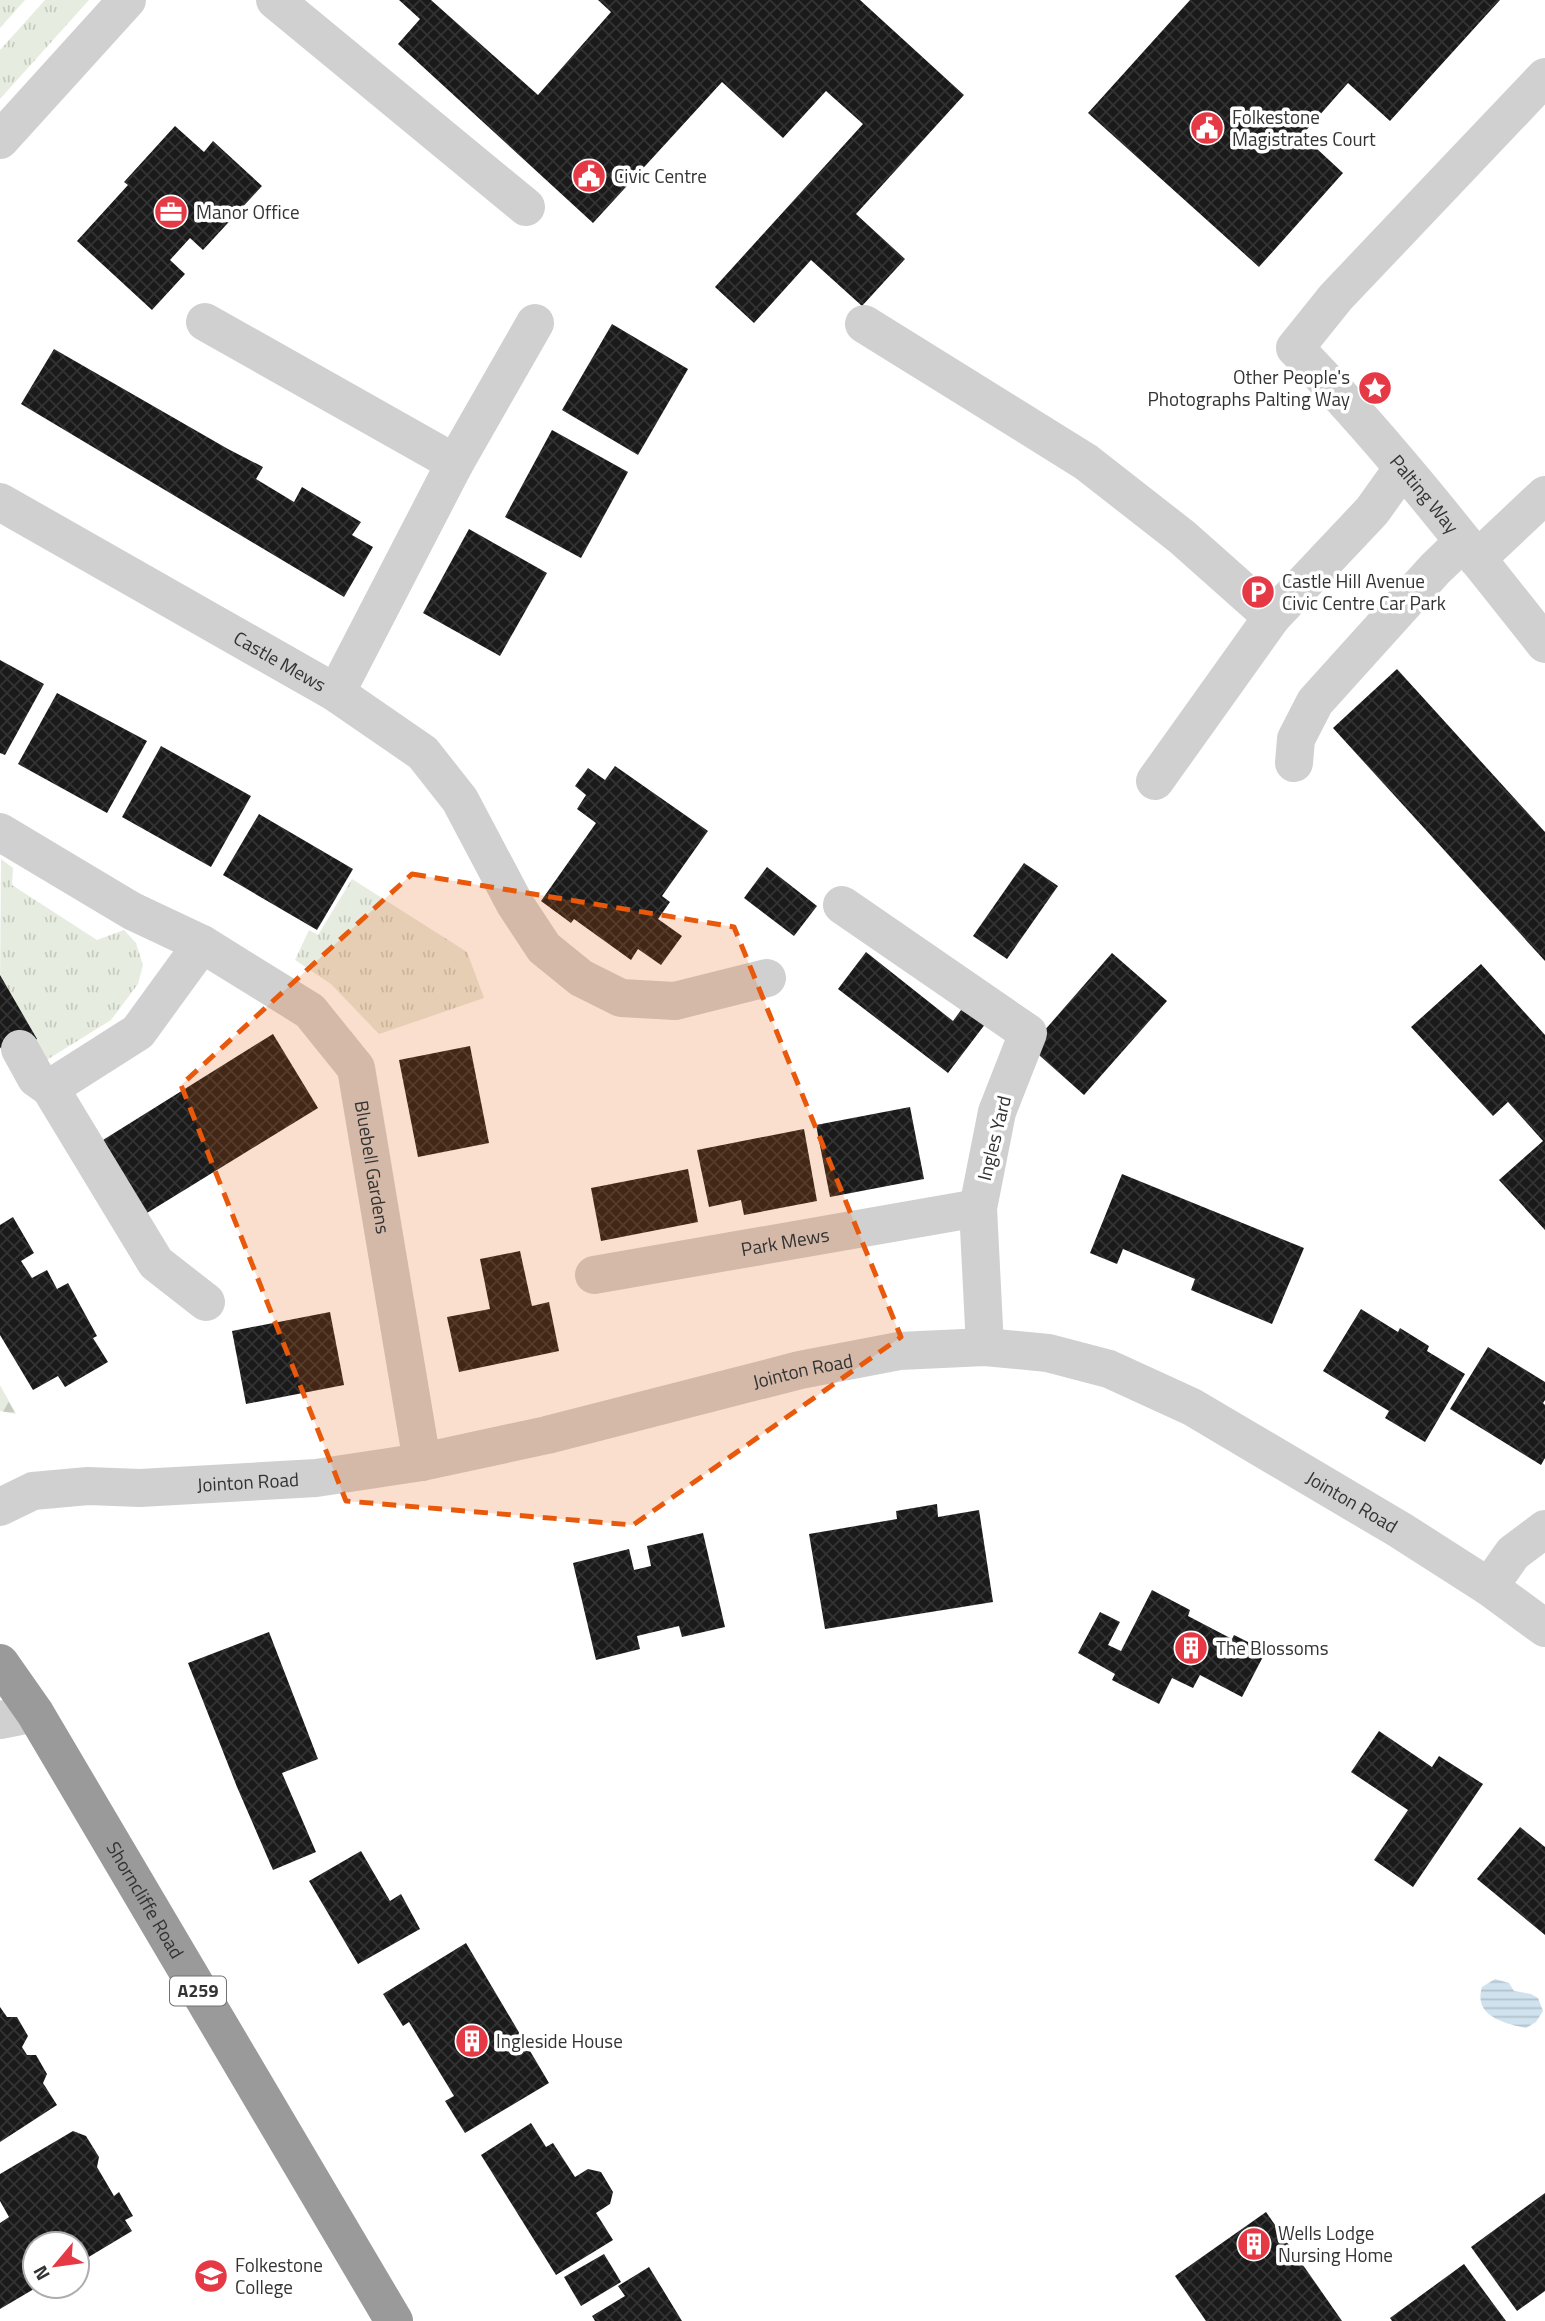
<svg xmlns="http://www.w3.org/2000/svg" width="1545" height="2321" font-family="'Titillium Web',sans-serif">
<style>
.grass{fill:url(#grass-tufts)}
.forest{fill:url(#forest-firs)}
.water{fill:url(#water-rules)}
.building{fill:url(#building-cross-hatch)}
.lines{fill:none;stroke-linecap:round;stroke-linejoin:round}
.minor{stroke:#d0d0d0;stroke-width:38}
.highway{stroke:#9a9a9a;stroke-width:38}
.marked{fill:#e8590c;fill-opacity:0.2;stroke:#e8590c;stroke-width:5;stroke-dasharray:14 9;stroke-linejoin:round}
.labels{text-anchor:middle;stroke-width:7;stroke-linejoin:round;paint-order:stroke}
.shield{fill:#fff;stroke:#707070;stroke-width:2}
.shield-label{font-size:18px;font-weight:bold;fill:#333}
.poi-label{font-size:19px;fill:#333;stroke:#fff;text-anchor:start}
.street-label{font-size:19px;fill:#333;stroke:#fff}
</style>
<defs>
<pattern id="grass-tufts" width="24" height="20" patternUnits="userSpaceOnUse" patternTransform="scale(1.75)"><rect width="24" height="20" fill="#e6ecdf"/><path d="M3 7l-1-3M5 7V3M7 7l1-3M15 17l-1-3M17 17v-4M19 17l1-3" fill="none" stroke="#c6cbc0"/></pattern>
<pattern id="forest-firs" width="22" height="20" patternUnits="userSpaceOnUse" patternTransform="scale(1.75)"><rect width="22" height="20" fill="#e6ecdf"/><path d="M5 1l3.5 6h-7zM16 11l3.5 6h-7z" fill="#c6cbc0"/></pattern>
<pattern id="water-rules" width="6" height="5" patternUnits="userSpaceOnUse" patternTransform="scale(1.75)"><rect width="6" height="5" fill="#cfe2ee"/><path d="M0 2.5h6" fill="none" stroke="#b2c2cd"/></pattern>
<pattern id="building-cross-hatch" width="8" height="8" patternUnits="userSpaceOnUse" patternTransform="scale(1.75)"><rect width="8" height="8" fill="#1a1a1a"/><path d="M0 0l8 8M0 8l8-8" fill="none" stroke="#333"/></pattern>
</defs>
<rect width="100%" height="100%" fill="#fff"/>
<g class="grass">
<path d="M 0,0 L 25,0 L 0,28 Z"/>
<path d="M 45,0 L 89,0 L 0,99 L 0,50 Z"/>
<path d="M 1,859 L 13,868 L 12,885 L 97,940 L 124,930 L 136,943 L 143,965 L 138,984 L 111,1020 L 45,1061 L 0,992 Z"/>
<path d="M 352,879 L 467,952 L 484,998 L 379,1034 L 331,984 L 295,960 L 309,930 L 318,935 Z"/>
</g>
<path class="forest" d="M 0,1385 L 16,1414 L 0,1411 Z"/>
<path class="water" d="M 1495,1979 L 1509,1983 L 1514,1991 L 1531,1994 L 1538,1998 L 1543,2011 L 1536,2022 L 1526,2028 C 1504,2023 1473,2016 1482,1987 Z"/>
<g class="building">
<path d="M 399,0 L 431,0 L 538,95 L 611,12 L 598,0 L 860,0 L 964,95 L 856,214 L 905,259 L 862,306 L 811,260 L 754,323 L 715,287 L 863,124 L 826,91 L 783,138 L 722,82 L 593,223 L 398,44 L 420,19 Z"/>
<path d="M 1190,0 L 1500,0 L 1390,121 L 1348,83 L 1302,135 L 1343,173 L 1259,267 L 1088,113 Z"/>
<path d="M 175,126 L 204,152 L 213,141 L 262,186 L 203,250 L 190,238 L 170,260 L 185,274 L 152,310 L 77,241 L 128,185 L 124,182 Z"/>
<path d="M 612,324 L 688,369 L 638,455 L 562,410 Z"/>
<path d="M 54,349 L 228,449 L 263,467 L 256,479 L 294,502 L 302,487 L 361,522 L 352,535 L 373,547 L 344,597 L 21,404 Z"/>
<path d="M 552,430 L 628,472 L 581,558 L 505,517 Z"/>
<path d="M 469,529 L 547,573 L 500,656 L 423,613 Z"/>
<path d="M 0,660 L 44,684 L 5,755 L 0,753 Z"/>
<path d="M 1397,669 L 1545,832 L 1545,961 L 1333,728 Z"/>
<path d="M 57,693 L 147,741 L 107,813 L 18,764 Z"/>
<path d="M 161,746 L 251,796 L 211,867 L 122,817 Z"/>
<path d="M 615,766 L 708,831 L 662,896 L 670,902 L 658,919 L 682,936 L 661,965 L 638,949 L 631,960 L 574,919 L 571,923 L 541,901 L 596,823 L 577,809 L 586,795 L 575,786 L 588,768 L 605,780 Z"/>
<path d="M 259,814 L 353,869 L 317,930 L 223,875 Z"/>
<path d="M 1024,863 L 1058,886 L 1007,959 L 973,936 Z"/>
<path d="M 767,867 L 817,906 L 794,936 L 744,898 Z"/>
<path d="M 866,952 L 953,1021 L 964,1006 L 986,1023 L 948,1073 L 838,989 Z"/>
<path d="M 1112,953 L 1167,1001 L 1084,1095 L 1030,1047 Z"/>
<path d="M 1481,964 L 1545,1035 L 1545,1230 L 1499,1180 L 1543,1141 L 1508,1102 L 1493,1116 L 1411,1027 Z"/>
<path d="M 0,975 L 37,1039 L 6,1057 L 0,1047 Z"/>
<path d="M 273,1034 L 318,1108 L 147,1213 L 103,1140 Z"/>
<path d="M 470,1046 L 489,1143 L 418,1157 L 399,1060 Z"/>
<path d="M 910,1107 L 924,1179 L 830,1197 L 816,1125 Z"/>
<path d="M 804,1129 L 817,1201 L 744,1215 L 741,1200 L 709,1207 L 697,1150 Z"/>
<path d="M 688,1169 L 698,1222 L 601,1241 L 591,1188 Z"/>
<path d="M 1122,1174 L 1304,1248 L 1272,1324 L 1191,1290 L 1195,1279 L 1123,1249 L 1117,1264 L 1090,1253 Z"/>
<path d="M 13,1217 L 34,1253 L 21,1261 L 32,1278 L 47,1270 L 57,1289 L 68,1283 L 97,1336 L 93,1338 L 108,1362 L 65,1387 L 58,1376 L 33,1390 L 0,1335 L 0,1225 Z"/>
<path d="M 520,1251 L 532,1306 L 549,1302 L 559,1351 L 459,1372 L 447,1317 L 490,1309 L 480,1259 Z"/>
<path d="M 1361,1309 L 1398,1332 L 1400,1328 L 1429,1346 L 1427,1351 L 1465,1374 L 1425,1442 L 1385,1418 L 1389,1411 L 1323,1371 Z"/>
<path d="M 330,1312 L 344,1385 L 246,1404 L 232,1331 Z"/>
<path d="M 1488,1347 L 1545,1382 L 1545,1400 L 1543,1403 L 1545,1405 L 1545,1458 L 1541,1465 L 1450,1409 Z"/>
<path d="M 937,1504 L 938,1517 L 979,1510 L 993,1602 L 825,1629 L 809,1534 L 897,1519 L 896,1511 Z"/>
<path d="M 703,1533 L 725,1627 L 682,1637 L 679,1626 L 637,1636 L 640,1649 L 596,1660 L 573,1563 L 629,1549 L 634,1570 L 651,1566 L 647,1546 Z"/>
<path d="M 1152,1590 L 1190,1610 L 1188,1616 L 1232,1639 L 1234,1635 L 1266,1651 L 1242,1697 L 1200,1675 L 1193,1688 L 1172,1678 L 1159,1704 L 1112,1680 L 1115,1674 L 1078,1653 L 1100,1612 L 1120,1622 L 1108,1645 L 1121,1651 Z"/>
<path d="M 269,1632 L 318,1759 L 282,1773 L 316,1852 L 273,1870 L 237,1787 L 188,1663 Z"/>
<path d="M 1379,1731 L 1432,1767 L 1439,1756 L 1483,1784 L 1413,1887 L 1374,1860 L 1408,1810 L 1351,1772 Z"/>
<path d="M 1520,1827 L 1545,1847 L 1545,1935 L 1477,1879 Z"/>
<path d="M 361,1851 L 390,1901 L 401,1894 L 420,1929 L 358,1964 L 309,1881 Z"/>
<path d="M 466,1943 L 549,2083 L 465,2133 L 445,2101 L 454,2096 L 409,2022 L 403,2026 L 383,1994 Z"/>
<path d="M 0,2007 L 7,2017 L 17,2017 L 28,2036 L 22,2047 L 27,2055 L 36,2055 L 47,2074 L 43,2083 L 57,2105 L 0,2142 Z"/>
<path d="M 531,2123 L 546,2147 L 553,2143 L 575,2177 L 588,2169 L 601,2172 L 613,2192 L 610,2204 L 596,2213 L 613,2240 L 556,2275 L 481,2155 Z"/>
<path d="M 73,2131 L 86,2136 L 99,2157 L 97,2167 L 114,2196 L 119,2192 L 133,2216 L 125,2220 L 132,2231 L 77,2264 L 77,2244 L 35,2244 L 35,2286 L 39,2286 L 0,2309 L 0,2223 L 9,2217 L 0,2201 L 0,2174 Z"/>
<path d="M 1545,2193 L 1545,2291 L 1517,2311 L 1471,2247 Z"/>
<path d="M 1266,2212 L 1342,2321 L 1206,2321 L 1175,2276 Z"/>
<path d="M 604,2254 L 621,2282 L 581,2306 L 564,2277 Z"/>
<path d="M 1464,2264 L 1506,2321 L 1392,2321 L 1390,2318 Z"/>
<path d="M 649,2267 L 682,2321 L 595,2321 L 592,2316 L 625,2296 L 618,2286 Z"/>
</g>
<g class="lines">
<g class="minor">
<path d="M 275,0 L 526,207"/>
<path id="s1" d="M 1545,77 L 1336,297 L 1295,348 C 1385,440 1465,543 1545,644"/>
<path d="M 0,140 L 127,0"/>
<path d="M 205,322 L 455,463 L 336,693"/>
<path d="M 864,324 L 1086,462 L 1182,537 L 1272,617 L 1372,511 L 1402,469"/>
<path d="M 455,463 L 535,323"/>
<path id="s2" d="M 0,502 L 336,693 L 423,753 L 460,800 L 515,904 L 544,948 L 581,978 L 621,998 L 675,1001 L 767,978"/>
<path d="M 1477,559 L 1545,495"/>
<path d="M 1294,763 L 1296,739 L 1315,702 L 1435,569 L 1463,542"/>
<path d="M 1155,781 L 1272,617"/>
<path id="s3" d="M 0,832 L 132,911 L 202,944 L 310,1011 L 356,1068 L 422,1462"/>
<path d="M 842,905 L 1028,1033 L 997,1112 L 978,1208 L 985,1347"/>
<path d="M 20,1049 L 36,1078 L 50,1088 L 156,1263 L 206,1302"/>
<path d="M 50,1088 L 138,1032 L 202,944"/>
<path id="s4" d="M 594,1275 L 978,1208"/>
<path id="s5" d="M 0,1507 L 33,1491 L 88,1486 L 140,1488 L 316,1478 L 422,1462 L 547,1435 L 800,1370 L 899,1351 L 985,1347 L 1048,1353 L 1109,1369 L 1192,1407 L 1400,1530 L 1489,1587 L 1545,1628"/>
<path d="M 1489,1587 L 1513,1553 L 1545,1529"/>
<path d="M 0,1720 L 35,1713"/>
</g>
<path class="highway" id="s6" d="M 0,1663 L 35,1713 L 394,2321"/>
</g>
<path class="marked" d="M 412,874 L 734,927 L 901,1337 L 633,1525 L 346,1501 L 181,1085 Z"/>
<defs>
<g id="civic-disc" transform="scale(1.75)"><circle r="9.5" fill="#e63946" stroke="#fff"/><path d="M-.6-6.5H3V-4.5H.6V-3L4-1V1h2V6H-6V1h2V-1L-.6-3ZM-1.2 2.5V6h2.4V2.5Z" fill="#fff"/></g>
<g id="office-disc" transform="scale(1.75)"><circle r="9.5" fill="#e63946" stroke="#fff"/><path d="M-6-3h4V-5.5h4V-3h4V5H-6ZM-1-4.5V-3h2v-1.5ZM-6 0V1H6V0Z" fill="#fff"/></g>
<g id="sight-disc" transform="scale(1.75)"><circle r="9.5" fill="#e63946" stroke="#fff"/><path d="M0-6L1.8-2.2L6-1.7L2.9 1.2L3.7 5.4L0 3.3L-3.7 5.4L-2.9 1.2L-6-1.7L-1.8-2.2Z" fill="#fff"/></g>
<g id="parking-disc" transform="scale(1.75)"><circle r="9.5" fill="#e63946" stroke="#fff"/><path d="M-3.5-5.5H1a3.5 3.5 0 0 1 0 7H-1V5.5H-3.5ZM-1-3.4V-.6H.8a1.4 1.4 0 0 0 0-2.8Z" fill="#fff"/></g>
<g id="building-disc" transform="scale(1.75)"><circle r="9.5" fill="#e63946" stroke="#fff"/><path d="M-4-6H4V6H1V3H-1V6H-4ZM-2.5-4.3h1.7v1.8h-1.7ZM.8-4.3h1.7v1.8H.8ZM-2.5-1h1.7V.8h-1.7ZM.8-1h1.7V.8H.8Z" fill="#fff"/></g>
<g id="university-disc" transform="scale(1.75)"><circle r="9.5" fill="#e63946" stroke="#fff"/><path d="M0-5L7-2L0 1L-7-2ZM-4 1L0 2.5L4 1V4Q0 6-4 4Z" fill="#fff"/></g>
</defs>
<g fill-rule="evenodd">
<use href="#civic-disc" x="1207" y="128"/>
<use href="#civic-disc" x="589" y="176"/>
<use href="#office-disc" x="171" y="212"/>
<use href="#sight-disc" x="1375" y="388"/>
<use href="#parking-disc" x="1258" y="592"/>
<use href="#building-disc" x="1191" y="1648"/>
<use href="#building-disc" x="472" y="2041"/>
<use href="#building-disc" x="1254" y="2244"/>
<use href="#university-disc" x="211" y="2276"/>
</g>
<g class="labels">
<rect class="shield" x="170" y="1976.5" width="56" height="29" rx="5"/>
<g class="shield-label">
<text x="198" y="1997">A259</text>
</g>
<g class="poi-label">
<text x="1232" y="124">Folkestone<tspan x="1232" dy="22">Magistrates Court</tspan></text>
<text x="614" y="183">Civic Centre</text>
<text x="196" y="219">Manor Office</text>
<text x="1350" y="384" text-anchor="end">Other People's<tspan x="1350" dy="22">Photographs Palting Way</tspan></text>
<text x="1282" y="588">Castle Hill Avenue<tspan x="1282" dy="22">Civic Centre Car Park</tspan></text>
<text x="1216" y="1655">The Blossoms</text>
<text x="496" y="2048">Ingleside House</text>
<text x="1278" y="2240">Wells Lodge<tspan x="1278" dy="22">Nursing Home</tspan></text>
<text x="235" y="2272">Folkestone<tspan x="235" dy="22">College</tspan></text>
</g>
<g class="street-label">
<text dy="7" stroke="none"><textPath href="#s1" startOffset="564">Palting Way</textPath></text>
<text dy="7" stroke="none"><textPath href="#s2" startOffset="322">Castle Mews</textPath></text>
<text transform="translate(994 1138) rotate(-76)" y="7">Ingles Yard</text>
<text dy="7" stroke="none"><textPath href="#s3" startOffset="532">Bluebell Gardens</textPath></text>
<text dy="7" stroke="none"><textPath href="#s4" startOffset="194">Park Mews</textPath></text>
<text dy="7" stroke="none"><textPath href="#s5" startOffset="819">Jointon Road</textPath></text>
<text dy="7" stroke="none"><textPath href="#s5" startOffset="252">Jointon Road</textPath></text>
<text dy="7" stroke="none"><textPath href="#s5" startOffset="1407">Jointon Road</textPath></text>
<text dy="7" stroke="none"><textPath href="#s6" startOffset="278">Shorncliffe Road</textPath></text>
</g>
</g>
<g transform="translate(56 2265) rotate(241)"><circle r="33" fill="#ffffff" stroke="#adadad" stroke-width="2"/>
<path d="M0-5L12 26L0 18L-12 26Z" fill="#e63946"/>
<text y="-10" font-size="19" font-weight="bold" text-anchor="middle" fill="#333333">N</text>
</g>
</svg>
